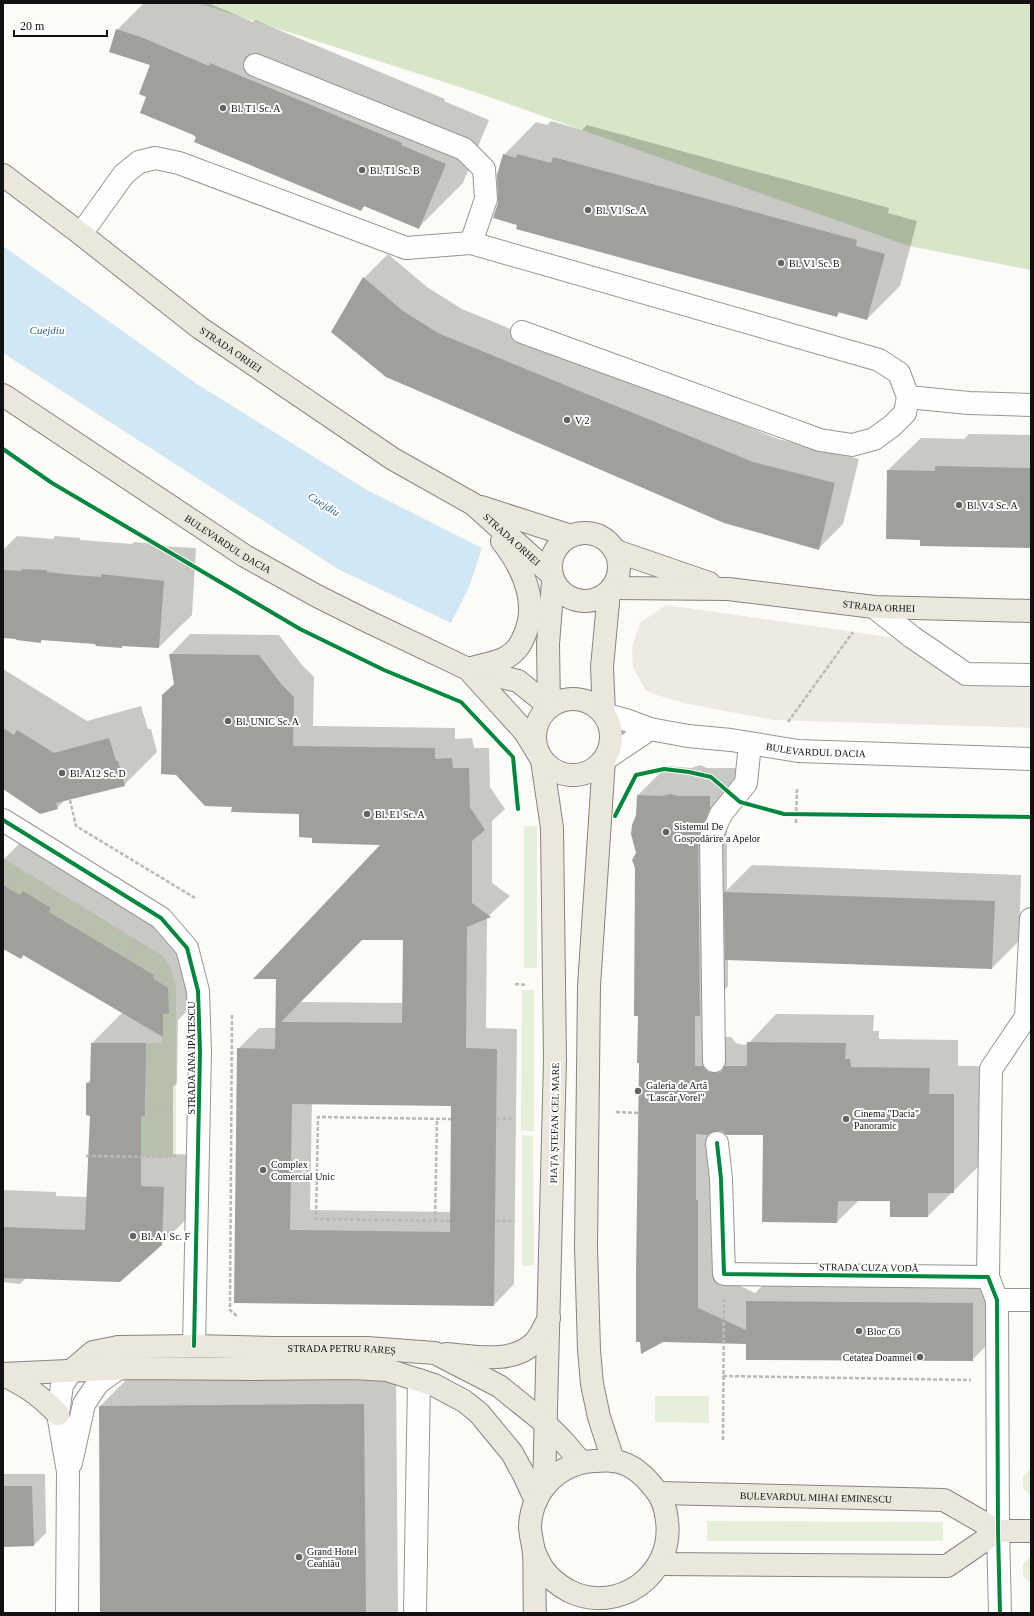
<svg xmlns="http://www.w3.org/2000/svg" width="1034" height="1616" font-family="Georgia,serif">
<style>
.green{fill:#e6efd9}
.forest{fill:#d7e6c8}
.plaza{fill:#eceae3}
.water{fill:#d1e7f3}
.shadow{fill:#0003;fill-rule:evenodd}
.building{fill:#a09f9c;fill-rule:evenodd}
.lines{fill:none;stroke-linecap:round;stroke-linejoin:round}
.minor-casing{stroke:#979695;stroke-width:24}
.major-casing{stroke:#848482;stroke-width:24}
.path{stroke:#b9b9b8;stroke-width:2.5;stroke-dasharray:4 2;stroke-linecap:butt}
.minor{stroke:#fffefe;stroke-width:22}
.major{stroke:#ebe7dd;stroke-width:22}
.cycleway-casing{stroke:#fff;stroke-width:6}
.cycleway{stroke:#00873e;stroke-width:4}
.poi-dot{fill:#636362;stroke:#fff;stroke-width:1.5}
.labels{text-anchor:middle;stroke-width:4;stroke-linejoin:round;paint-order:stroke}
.poi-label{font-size:10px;fill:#111;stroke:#fff;text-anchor:start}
.street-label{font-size:10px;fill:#111;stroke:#fff}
.water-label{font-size:11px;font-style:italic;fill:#256597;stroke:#fff}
</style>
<rect width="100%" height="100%" fill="#fcfbf7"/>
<g class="green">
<rect x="524" y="826" width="13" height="142"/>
<path d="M 3,858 L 163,956 L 171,969 L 176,988 L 176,1157 L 141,1156 L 141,1116 L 146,1116 L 146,1084 L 141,1084 L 142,1043 L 162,1043 L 163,1014 L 169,1014 L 168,988 L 153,978 L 154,975 L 49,912 L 51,908 L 23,891 L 20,895 L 3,885 Z"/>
<path d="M 522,990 L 534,990 L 534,1131 L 521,1131 Z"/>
<path d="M 522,1135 L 533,1136 L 534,1265 L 522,1266 Z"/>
<path d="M 655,1396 L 709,1396 L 709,1423 L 655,1422 Z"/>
<path d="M 1031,1468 L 1031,1496 L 1023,1489 L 1023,1477 Z"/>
<path d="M 707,1521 L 943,1522 L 943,1541 L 707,1541 Z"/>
<path d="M 1031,1556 L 1031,1584 L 1023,1576 L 1023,1564 Z"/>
</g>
<path class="forest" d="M 198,3 L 1031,3 L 1031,270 L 909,246 L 472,91 Z"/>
<path class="plaza" d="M 666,605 L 896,638 L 1031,685 L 1031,728 L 774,720 L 688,704 L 663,697 L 646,691 L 633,667 L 632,647 L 640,623 Z"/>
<path class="water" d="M 3,246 L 197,384 L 367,490 L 482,548 L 469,587 L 451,623 L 338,569 L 3,353 Z"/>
<g class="shadow">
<path d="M 144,3 L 208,3 L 253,22 L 255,20 L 445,99 L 444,101 L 489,120 L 463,183 L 419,227 L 365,205 L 361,210 L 141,112 L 147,96 L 152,65 L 117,30 Z"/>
<path d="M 551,121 L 582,130 L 587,125 L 889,208 L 888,213 L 917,221 L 900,286 L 867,319 L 840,312 L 837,316 L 518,224 L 499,203 L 504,155 L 536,122 L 547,125 Z"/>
<path d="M 388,254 L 427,287 L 462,309 L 778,439 L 859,459 L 843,524 L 819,548 L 386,376 L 364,278 Z"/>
<path d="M 969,434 L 1031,435 L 1031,547 L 921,539 L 888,470 L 921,438 L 964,439 Z"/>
<path d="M 17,536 L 53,539 L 55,536 L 80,538 L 80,540 L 132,544 L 134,542 L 158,544 L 158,546 L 196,548 L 192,615 L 159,647 L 43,639 L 41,641 L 3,637 L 3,550 Z"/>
<path d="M 190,634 L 279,635 L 302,665 L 314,677 L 313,726 L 455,728 L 455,739 L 472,738 L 474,748 L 489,748 L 490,787 L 505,809 L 492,821 L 492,883 L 510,896 L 487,917 L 486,1028 L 517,1029 L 514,1284 L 494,1305 L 236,1302 L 238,1049 L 259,1028 L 276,1028 L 382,844 L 313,837 L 300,813 L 233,806 L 176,774 L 175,684 L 170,655 ZM 362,939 L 404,939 L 403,1003 L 299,1002 ZM 312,1103 L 452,1105 L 451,1212 L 310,1210 Z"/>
<path d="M 3,669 L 87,721 L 141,706 L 148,729 L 151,729 L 157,752 L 124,785 L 65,800 L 57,808 L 3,783 Z"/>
<path d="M 700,765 L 707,768 L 738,768 L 738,779 L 727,808 L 727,890 L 752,865 L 1021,875 L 1019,941 L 992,968 L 728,959 L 728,986 L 724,991 L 723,1037 L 731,1037 L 736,1043 L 743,1045 L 748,1044 L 776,1014 L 874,1015 L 873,1031 L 879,1031 L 879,1039 L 958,1040 L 958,1066 L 982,1066 L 982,1163 L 928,1216 L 891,1200 L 859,1200 L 837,1222 L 764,1134 L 724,1132 L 726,1279 L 755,1293 L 775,1273 L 1001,1275 L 1001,1331 L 972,1360 L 747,1343 L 663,1341 L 640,1116 L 637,854 L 638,795 L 667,766 L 691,768 Z"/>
<path d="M 20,843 L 201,955 L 201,980 L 195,1003 L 178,1020 L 177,1083 L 173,1087 L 173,1154 L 196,1155 L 194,1212 L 161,1244 L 26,1278 L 20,1284 L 3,1282 L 3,1190 L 56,1192 L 56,1196 L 88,1197 L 91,1115 L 87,1083 L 91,1079 L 92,1043 L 123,1012 L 25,954 L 21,958 L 3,948 L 3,860 Z"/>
<path d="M 396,1372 L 398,1613 L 101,1613 L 100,1406 L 132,1374 Z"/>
<path d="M 3,1474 L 45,1474 L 46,1533 L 34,1545 L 3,1546 Z"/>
</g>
<g class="building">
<path d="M 116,29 L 141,37 L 209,66 L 210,63 L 402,143 L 401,145 L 446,164 L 419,229 L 364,206 L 361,211 L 194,142 L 196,137 L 194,136 L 194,135 L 140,113 L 146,97 L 139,94 L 150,65 L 109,52 Z"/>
<path d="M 503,154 L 516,158 L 517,154 L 551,163 L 553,157 L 857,240 L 856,246 L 885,254 L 867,320 L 838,312 L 837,317 L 516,229 L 517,225 L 493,218 L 498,203 L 497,175 Z"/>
<path d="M 363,277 L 403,311 L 438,333 L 753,462 L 835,483 L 819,550 L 724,523 L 386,377 L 331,332 Z"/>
<path d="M 935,466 L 1031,468 L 1031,548 L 920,546 L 920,540 L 886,539 L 887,470 L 935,471 Z"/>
<path d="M 22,569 L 47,570 L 47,572 L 74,575 L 101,577 L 101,574 L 164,581 L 159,648 L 122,646 L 122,648 L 96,646 L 95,644 L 41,640 L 41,643 L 16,640 L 16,639 L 3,638 L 3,570 L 21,571 Z"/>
<path d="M 169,654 L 259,655 L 282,685 L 294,697 L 293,746 L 435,748 L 435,759 L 452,758 L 453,768 L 469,768 L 470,807 L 485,830 L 472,841 L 472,903 L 491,917 L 467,927 L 466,1048 L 497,1049 L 494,1306 L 234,1303 L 237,1048 L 275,1049 L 276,979 L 253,979 L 380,845 L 312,843 L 312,838 L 299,837 L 299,814 L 231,812 L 232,807 L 205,806 L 176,775 L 161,774 L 162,695 L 174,684 ZM 362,940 L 403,940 L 402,1023 L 281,1022 ZM 292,1104 L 451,1106 L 450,1232 L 290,1230 Z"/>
<path d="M 3,728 L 14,735 L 17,730 L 54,753 L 109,738 L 116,761 L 118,761 L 125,786 L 56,803 L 58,809 L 40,814 L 3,789 Z"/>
<path d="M 671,794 L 678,796 L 710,796 L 710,808 L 698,837 L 700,1016 L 695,1016 L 695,1066 L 703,1066 L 708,1072 L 714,1073 L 721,1072 L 725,1066 L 747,1066 L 747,1042 L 846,1043 L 845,1059 L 850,1059 L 851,1067 L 930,1068 L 929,1094 L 954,1094 L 954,1193 L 928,1193 L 928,1217 L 890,1217 L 890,1201 L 838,1201 L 837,1223 L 762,1222 L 763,1135 L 726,1135 L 722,1131 L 716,1131 L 708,1135 L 696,1134 L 696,1200 L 698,1200 L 698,1308 L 746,1330 L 746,1301 L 973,1303 L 973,1361 L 746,1360 L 746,1344 L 663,1342 L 641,1354 L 640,1342 L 636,1342 L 636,1272 L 639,1063 L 637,1063 L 638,1016 L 634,1016 L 635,868 L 632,860 L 636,853 L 631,834 L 632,825 L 636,815 L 637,795 L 662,796 Z"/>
<path d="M 3,885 L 20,895 L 23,891 L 51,908 L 49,912 L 154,975 L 153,978 L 168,988 L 169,1014 L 163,1014 L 163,1037 L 23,955 L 21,959 L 3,949 Z"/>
<path d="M 724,892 L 995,901 L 992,969 L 725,960 Z"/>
<path d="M 91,1043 L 146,1043 L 145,1116 L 141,1116 L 141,1186 L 164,1187 L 162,1245 L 120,1282 L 3,1278 L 3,1227 L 85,1230 L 90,1116 L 86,1115 L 86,1083 L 90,1083 Z"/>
<path d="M 364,1404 L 366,1613 L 100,1613 L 99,1406 Z"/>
<path d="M 3,1486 L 32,1486 L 34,1546 L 3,1547 Z"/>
</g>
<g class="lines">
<g class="minor-casing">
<g id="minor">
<path d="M 255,65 L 464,149 L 484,169 L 486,199 L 471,243"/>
<path d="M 81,234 L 124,174 L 139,162 L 155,158 L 179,163 L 406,248 L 471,243 L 879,360 L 899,373 L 908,397 L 905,413 L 892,426 L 874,439 L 852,445 L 820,440 L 522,332"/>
<path d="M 908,397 L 969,403 L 1031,405"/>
<path d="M 874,607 L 912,637 L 966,674 L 1031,675"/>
<path id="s1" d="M 604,714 L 626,720 L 650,729 L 688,736 L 731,740 L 798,751 L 1031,759"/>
<path d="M 604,760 L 650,729"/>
<path d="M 3,820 L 161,918 L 187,948 L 198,991 L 200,1051 L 194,1346"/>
<path d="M 714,1061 L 711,837 L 721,814 L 746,783 L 750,744"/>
<path d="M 717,1143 L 721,1179 L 724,1274 L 988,1277 L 997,1300 L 998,1531 L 1000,1613"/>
<path d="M 988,1277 L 991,1069 L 1026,1017 L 1031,919"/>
<path d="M 997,1300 L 1031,1300"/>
<path d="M 71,1463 L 84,1404 L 98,1383 L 119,1368"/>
<path d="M 67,1613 L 68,1472 L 58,1414 L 62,1385 L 72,1370"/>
<path d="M 415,1613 L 419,1380"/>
</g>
</g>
<g class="major-casing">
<g id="major">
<path id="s2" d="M 3,175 L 81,234 L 200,328 L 393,459 L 473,504 L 551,574"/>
<path id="s3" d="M 3,395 L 245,556 L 317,596 L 367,621 L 468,669 L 518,681 L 549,706"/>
<path d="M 481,507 L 571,536"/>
<circle cx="585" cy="567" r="34"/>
<path d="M 616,551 L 709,583"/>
<path id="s4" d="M 612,588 L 728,589 L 874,607 L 1031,611"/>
<path d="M 468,669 L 525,732 L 542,760 L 552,828 L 555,1060 L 544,1487"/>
<path d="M 469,669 C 480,665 498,663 507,657 C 517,651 521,644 525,634 C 539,601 522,567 502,541"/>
<circle cx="573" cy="737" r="38"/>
<path d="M 549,706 L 548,644 L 553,581"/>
<path d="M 604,714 L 602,667 L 609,592"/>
<path d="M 604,760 L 589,986 L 586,1247 L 589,1350 L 592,1384 L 599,1417 L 613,1460"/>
<path d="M 446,1354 C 475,1356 512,1365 535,1342 C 541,1335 545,1325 549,1318"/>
<path id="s5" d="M 72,1370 L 93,1352 L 118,1347 L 194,1346 L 273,1348 L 367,1348 L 435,1353 L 499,1386 L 545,1423 L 562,1440 L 581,1462"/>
<path d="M 3,1374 L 132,1368 L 253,1369 L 354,1368 L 387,1370 L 434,1385 L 464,1401 L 479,1413 L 512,1453 L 524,1475 L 536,1501"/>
<path d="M 3,1375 C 27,1386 40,1396 58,1414"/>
<path id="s6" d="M 659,1493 L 944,1500 L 998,1531"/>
<path d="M 998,1531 L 1031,1531"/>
<path d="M 534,1551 C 537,1558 540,1565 544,1570 C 550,1579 560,1586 569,1591 C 618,1615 674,1575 667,1521 C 666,1509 662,1497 654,1488 C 644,1475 629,1462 612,1461 C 606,1460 600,1461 594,1461 C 559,1463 532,1490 530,1526 C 530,1534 533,1544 534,1553 C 535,1573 534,1593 535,1613"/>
<path d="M 659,1564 L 947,1566 L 998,1531"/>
</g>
</g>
<g class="path">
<path d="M 788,722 L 853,632"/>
<path d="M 70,800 L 76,826 L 195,898"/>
<path d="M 796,823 L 797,788"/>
<path d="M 7,888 L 19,868"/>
<path d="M 43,903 L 52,888"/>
<path d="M 128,959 L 138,940"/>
<path d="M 515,984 L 527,985"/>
<path d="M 232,1015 L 230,1310 L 238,1317"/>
<path d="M 145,1109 L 171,1109"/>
<path d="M 616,1112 L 639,1113"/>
<path d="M 496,1119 L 515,1119"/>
<path d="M 86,1156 L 171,1157"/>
<path d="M 435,1221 L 437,1118"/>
<path d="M 450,1221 L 316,1219 L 318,1117 L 451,1119"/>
<path d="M 496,1221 L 515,1221"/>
<path d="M 723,1376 L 971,1380"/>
<path d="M 723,1440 L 724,1300"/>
</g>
<use href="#minor" class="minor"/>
<use href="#major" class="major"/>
<g class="cycleway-casing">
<g id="cycleway">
<path d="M 3,449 L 52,483 L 300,629 L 384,670 L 461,702 L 513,757 L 518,809"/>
<path d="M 615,816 L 636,775 L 664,769 L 689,772 L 711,777 L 740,802 L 784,814 L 1031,817"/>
<path d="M 3,820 L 161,918 L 187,948 L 198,991 L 200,1051 L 194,1346"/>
<path d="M 717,1143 L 721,1179 L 724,1274 L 988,1277 L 997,1300 L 998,1531 L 1000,1613"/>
</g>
</g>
<use href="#cycleway" class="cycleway"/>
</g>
<g class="poi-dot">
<circle cx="223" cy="108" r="4"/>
<circle cx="362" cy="170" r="4"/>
<circle cx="588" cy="210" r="4"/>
<circle cx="781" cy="263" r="4"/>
<circle cx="567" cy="420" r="4"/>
<circle cx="959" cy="505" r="4"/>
<circle cx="228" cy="721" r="4"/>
<circle cx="62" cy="773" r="4"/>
<circle cx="367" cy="814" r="4"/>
<circle cx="666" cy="832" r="4"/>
<circle cx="638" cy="1091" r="4"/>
<circle cx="846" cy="1119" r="4"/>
<circle cx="263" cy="1170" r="4"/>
<circle cx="133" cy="1236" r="4"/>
<circle cx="859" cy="1331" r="4"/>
<circle cx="920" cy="1357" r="4"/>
<circle cx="299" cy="1557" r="4"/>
</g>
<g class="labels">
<g class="poi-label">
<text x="231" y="112">Bl. T1 Sc. A</text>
<text x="370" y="174">Bl. T1 Sc. B</text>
<text x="596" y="214">Bl. V1 Sc. A</text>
<text x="789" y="267">Bl. V1 Sc. B</text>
<text x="575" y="424">V 2</text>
<text x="967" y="509">Bl. V4 Sc. A</text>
<text x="236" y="725">Bl. UNIC Sc. A</text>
<text x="70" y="777">Bl. A12 Sc. D</text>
<text x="375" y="818">Bl. E1 Sc. A</text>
<text x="674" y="830">Sistemul De<tspan x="674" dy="12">Gospodărire a Apelor</tspan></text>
<text x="646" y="1089">Galeria de Artă<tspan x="646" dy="12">"Lascăr Vorel"</tspan></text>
<text x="854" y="1117">Cinema "Dacia"<tspan x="854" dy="12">Panoramic</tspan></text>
<text x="271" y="1168">Complex<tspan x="271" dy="12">Comercial Unic</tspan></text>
<text x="141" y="1240">Bl. A1 Sc. F</text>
<text x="867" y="1335">Bloc C6</text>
<text x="912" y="1361" text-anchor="end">Cetatea Doamnei</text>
<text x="307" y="1555">Grand Hotel<tspan x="307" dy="12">Ceahlău</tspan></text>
</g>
<g class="street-label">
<text dy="4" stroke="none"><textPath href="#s2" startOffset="287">STRADA ORHEI</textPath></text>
<text dy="4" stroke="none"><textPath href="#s2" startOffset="627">STRADA ORHEI</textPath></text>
<text dy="4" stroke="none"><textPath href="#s3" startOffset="270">BULEVARDUL DACIA</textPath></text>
<text dy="4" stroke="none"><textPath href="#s4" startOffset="268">STRADA ORHEI</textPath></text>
<text dy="4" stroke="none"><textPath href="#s1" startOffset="216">BULEVARDUL DACIA</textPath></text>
<text transform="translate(191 1058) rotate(-90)" y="4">STRADA ANA IPĂTESCU</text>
<text transform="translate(554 1123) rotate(-89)" y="4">PIAȚA ȘTEFAN CEL MARE</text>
<text transform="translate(869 1267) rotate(1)" y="4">STRADA CUZA VODĂ</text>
<text dy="4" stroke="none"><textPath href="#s5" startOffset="277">STRADA PETRU RAREȘ</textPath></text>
<text dy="4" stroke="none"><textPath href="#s6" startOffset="157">BULEVARDUL MIHAI EMINESCU</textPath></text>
</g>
<g class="water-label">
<text x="47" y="334">Cuejdiu</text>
<text transform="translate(324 504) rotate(32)" y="4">Cuejdiu</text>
</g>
</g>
<rect width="1034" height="1616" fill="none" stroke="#111111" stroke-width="8"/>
<path d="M14 30v6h93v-6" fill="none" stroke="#111111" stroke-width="2"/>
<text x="20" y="30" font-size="12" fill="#111111" stroke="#ffffff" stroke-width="3" paint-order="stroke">20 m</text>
</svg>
